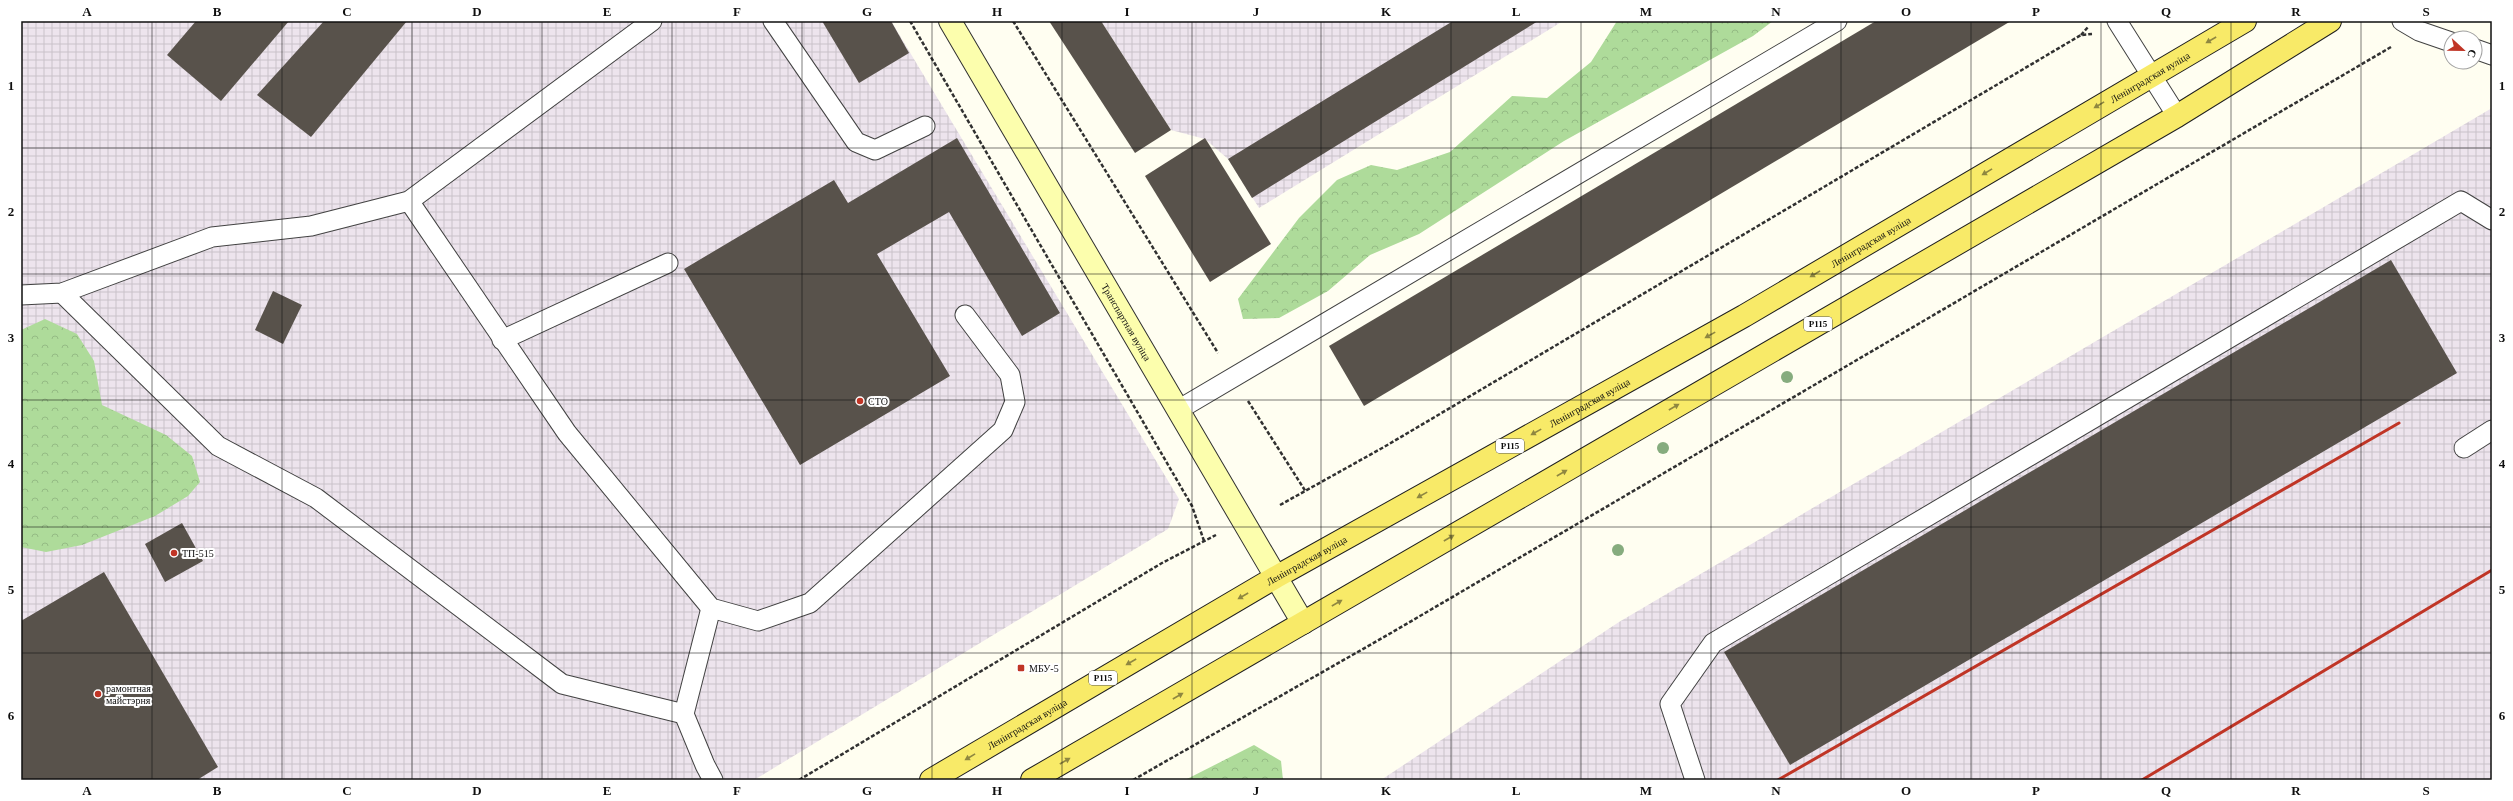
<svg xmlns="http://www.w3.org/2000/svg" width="2513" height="801" font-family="'Times New Roman',serif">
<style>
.industrial{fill:url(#industrial-grid)}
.forest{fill:url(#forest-crowns)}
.building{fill:#58524b}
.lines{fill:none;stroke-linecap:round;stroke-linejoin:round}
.service-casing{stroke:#424242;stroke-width:21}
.secondary-casing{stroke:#313131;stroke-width:24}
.primary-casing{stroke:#202020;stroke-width:24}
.path{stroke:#313131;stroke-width:2.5;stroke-dasharray:4 2;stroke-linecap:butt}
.service{stroke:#fff;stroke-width:19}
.secondary{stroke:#fcfead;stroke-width:22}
.primary{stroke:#f8ea68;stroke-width:22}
.rail{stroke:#c03526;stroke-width:3}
.tree{fill:#86ac7e}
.oneway{fill:#8f8740}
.grid{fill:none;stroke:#0f0f0f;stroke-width:1;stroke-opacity:0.55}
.poi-dot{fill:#c03526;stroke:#fff;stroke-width:1.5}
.labels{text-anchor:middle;stroke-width:4;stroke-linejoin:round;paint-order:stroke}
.shield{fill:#fff;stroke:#575757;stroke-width:1}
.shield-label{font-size:9px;font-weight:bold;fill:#0f0f0f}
.street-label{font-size:10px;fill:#0f0f0f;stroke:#fff}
.poi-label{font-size:10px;fill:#0f0f0f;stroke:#fff;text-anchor:start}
.neatline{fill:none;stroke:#0f0f0f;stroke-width:1.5}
.grid-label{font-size:13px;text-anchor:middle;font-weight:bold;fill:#0f0f0f}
</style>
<defs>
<pattern id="industrial-grid" width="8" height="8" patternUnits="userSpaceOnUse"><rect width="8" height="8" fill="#ede4ed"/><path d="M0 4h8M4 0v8" fill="none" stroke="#cac2ca"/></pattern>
<pattern id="forest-crowns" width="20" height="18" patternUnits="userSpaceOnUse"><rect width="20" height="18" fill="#aedb9a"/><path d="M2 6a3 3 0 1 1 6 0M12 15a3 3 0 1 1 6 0" fill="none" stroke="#94bb84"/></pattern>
</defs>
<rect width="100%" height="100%" fill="#fffef1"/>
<g class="industrial">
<path d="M 21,21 L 891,21 L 1179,499 L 1168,529 L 754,780 L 21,780 Z"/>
<path d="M 1101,21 L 1563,21 L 1259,208 L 1228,159 L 1205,139 L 1171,130 Z"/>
<path d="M 2492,108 L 2492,780 L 1381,780 L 1619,622 Z"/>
</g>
<g class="forest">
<path d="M 1617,21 L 1773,21 L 1753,36 L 1564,141 L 1419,234 L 1370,255 L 1328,291 L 1279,318 L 1243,319 L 1238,299 L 1299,218 L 1337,180 L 1371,165 L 1397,170 L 1450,152 L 1512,96 L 1547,98 L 1591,62 Z"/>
<path d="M 45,319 L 77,334 L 94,361 L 102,405 L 166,435 L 192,456 L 200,482 L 188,496 L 155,516 L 82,545 L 46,552 L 21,547 L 21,330 Z"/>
<path d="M 1254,745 L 1281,761 L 1283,780 L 1185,780 Z"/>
</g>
<g class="building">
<path d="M 196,21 L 289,21 L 221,101 L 167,55 Z"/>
<path d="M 324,21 L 407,21 L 311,137 L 257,95 Z"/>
<path d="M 822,21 L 891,21 L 909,53 L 859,83 Z"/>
<path d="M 1049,21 L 1101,21 L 1171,130 L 1135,153 Z"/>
<path d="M 1453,21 L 1538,21 L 1252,198 L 1228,159 Z"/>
<path d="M 1876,21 L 2011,21 L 1364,406 L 1329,346 Z"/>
<path d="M 957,138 L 1060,313 L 1022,336 L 949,212 L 877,254 L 950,376 L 800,465 L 684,269 L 834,180 L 848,203 Z"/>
<path d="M 1205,138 L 1271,244 L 1210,282 L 1145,176 Z"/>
<path d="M 2391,260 L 2457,373 L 1790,765 L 1724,652 Z"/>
<path d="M 273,291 L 302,305 L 283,344 L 255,330 Z"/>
<path d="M 182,523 L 203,561 L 165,582 L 145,544 Z"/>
<path d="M 104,572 L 218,767 L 197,780 L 21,780 L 21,621 Z"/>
</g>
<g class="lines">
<g class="service-casing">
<g id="service">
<path d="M 773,21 L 856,142 L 875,150 L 925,126"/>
<path d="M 2117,21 L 2177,116"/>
<path d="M 2402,21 L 2419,31 L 2451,42"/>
<path d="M 2475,49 L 2492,55"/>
<path d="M 409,201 L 567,433 L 711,608 L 758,621 L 810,603 L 1003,430 L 1015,402 L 1010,375 L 965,315"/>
<path d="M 62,293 L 218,446 L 316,498 L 562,684 L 684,714"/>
<path d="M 21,295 L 62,293 L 212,237 L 311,226 L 409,201 L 652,21"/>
<path d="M 502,340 L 668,263"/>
<path d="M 1178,410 L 1837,21"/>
<path d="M 2464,448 L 2492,430"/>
<path d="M 711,608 L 684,714 L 705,765 L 713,780"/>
<path d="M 1695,780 L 1670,704 L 1713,643 L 2461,201 L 2492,220"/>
</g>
</g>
<g class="secondary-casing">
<g id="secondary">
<path id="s1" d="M 950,21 L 1303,623"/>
</g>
</g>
<g class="primary-casing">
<g id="primary">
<path id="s2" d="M 931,780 L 1276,577 L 1744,316 L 2245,21"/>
<path d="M 1032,780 L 2177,116 L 2330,21"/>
</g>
</g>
<g class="path">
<path d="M 910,21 L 1192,506 L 1204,541"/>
<path d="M 1013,21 L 1218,353"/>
<path d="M 2081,35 L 2088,27"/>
<path d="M 1248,401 L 1306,492"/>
<path d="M 1280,505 L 1384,447 L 2081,35 L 2092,34"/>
<path d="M 799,780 L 1162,563 L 1216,535"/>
<path d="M 1133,780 L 1391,633 L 2391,47"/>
</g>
<use href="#service" class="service"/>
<use href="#secondary" class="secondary"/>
<use href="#primary" class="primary"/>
<g class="rail">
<path d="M 1778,780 L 2399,423"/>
<path d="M 2142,780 L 2492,570"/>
</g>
</g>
<g class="tree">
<circle cx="1787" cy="377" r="6"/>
<circle cx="1663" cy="448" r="6"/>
<circle cx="1618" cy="550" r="6"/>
</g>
<defs><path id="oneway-solid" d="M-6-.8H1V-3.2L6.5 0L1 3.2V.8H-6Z"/></defs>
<g class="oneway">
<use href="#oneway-solid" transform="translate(2211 40) rotate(150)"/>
<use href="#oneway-solid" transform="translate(2099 105) rotate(149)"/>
<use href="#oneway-solid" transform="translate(1987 172) rotate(149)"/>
<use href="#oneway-solid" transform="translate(1815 274) rotate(149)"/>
<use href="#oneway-solid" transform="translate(1710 335) rotate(151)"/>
<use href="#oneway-solid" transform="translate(1674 407) rotate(-30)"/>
<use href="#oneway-solid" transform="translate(1536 432) rotate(151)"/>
<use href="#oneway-solid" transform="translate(1562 473) rotate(-30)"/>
<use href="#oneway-solid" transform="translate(1422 495) rotate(151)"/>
<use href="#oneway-solid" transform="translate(1449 538) rotate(-30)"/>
<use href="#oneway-solid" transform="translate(1243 596) rotate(150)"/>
<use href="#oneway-solid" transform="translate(1337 603) rotate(-30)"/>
<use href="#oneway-solid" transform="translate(1131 662) rotate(150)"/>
<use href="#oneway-solid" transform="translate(1178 696) rotate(-30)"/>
<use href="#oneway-solid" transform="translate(970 757) rotate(149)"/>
<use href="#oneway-solid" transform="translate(1065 761) rotate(-30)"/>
</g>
<path class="grid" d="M 152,21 L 152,780M 282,21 L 282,780M 412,21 L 412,780M 542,21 L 542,780M 672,21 L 672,780M 802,21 L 802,780M 932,21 L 932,780M 1062,21 L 1062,780M 1192,21 L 1192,780M 1321,21 L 1321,780M 1451,21 L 1451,780M 1581,21 L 1581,780M 1711,21 L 1711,780M 1841,21 L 1841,780M 1971,21 L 1971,780M 2101,21 L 2101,780M 2231,21 L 2231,780M 2361,21 L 2361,780M 21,148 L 2492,148M 21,274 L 2492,274M 21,400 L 2492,400M 21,527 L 2492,527M 21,653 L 2492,653"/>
<g class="poi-dot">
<circle cx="860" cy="401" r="4"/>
<circle cx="174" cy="553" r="4"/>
<rect x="1017" y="664" width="8" height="8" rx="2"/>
<circle cx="98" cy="694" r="4"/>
</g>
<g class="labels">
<g class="shield">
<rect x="1804" y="317" width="28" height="14" rx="3"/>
<rect x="1496" y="439" width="28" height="14" rx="3"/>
<rect x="1089" y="671" width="28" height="14" rx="3"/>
</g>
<g class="shield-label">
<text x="1818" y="327">Р115</text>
<text x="1510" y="449">Р115</text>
<text x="1103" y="681">Р115</text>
</g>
<g class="street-label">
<text dy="4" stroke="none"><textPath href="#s2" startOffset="1407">Ленінградская вуліца</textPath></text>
<text dy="4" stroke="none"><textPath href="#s2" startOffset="1083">Ленінградская вуліца</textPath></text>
<text dy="4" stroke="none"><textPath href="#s1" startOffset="349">Транспартная вуліца</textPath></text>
<text dy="4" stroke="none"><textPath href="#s2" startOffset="759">Ленінградская вуліца</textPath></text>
<text dy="4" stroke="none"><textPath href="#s2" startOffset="435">Ленінградская вуліца</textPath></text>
<text dy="4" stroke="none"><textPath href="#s2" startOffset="111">Ленінградская вуліца</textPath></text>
</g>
<g class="poi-label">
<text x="868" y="405">СТО</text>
<text x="182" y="557">ТП-515</text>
<text x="1029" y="672">МБУ-5</text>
<text x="106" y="692">рамонтная<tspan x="106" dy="12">майстэрня</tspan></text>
</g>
</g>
<rect width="2513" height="801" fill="none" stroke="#ffffff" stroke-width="44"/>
<g transform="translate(2463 50) rotate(112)"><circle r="19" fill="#ffffff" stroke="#9f9f9f"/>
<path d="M0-3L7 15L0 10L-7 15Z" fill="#c03526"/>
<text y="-6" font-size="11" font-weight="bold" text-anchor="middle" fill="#0f0f0f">С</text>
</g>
<rect x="22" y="22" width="2469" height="757" class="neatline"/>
<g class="grid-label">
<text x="87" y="16">A</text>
<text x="217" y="16">B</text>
<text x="347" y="16">C</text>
<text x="477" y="16">D</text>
<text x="607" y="16">E</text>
<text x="737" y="16">F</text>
<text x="867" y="16">G</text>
<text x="997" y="16">H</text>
<text x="1127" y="16">I</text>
<text x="1256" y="16">J</text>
<text x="1386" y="16">K</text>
<text x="1516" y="16">L</text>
<text x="1646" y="16">M</text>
<text x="1776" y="16">N</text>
<text x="1906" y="16">O</text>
<text x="2036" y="16">P</text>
<text x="2166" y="16">Q</text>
<text x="2296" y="16">R</text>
<text x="2426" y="16">S</text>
<text x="11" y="90">1</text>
<text x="2502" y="90">1</text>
<text x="11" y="216">2</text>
<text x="2502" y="216">2</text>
<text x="11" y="342">3</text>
<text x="2502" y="342">3</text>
<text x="11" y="468">4</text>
<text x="2502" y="468">4</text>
<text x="11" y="594">5</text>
<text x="2502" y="594">5</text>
<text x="11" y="720">6</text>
<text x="2502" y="720">6</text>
<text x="87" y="795">A</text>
<text x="217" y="795">B</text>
<text x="347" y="795">C</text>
<text x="477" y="795">D</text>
<text x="607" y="795">E</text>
<text x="737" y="795">F</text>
<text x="867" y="795">G</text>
<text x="997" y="795">H</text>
<text x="1127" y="795">I</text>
<text x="1256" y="795">J</text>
<text x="1386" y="795">K</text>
<text x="1516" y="795">L</text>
<text x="1646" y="795">M</text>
<text x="1776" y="795">N</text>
<text x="1906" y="795">O</text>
<text x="2036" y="795">P</text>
<text x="2166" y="795">Q</text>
<text x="2296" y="795">R</text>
<text x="2426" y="795">S</text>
</g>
</svg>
